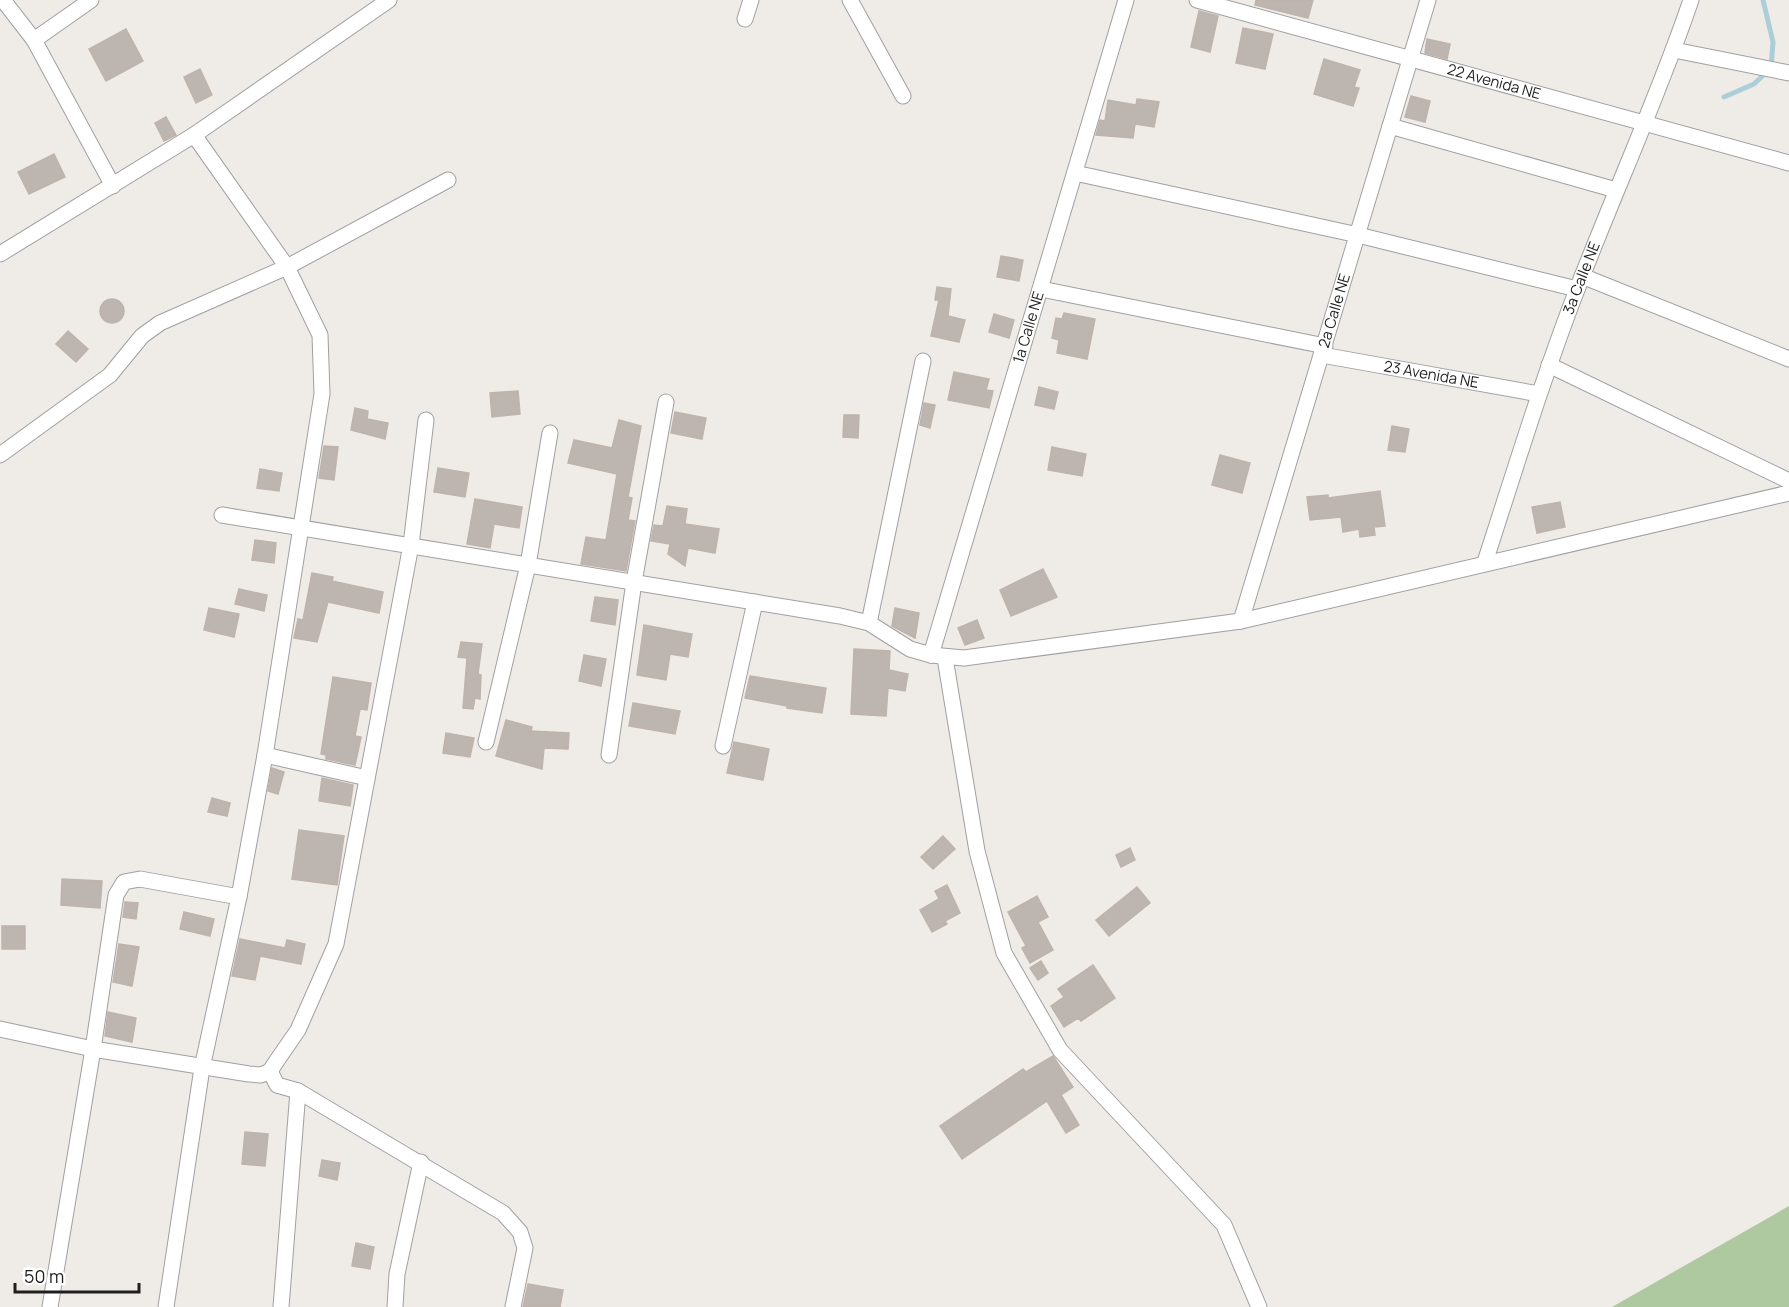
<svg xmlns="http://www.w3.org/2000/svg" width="1789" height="1307" font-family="Manrope,sans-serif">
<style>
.forest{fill:#aec9a0}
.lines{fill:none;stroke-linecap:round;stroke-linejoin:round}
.stream{stroke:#accfd7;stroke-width:5}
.building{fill:#bcb5b0;stroke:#bfb3ab;stroke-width:1.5}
.street-casing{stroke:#a0a0a0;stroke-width:17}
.street{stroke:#fff;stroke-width:15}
.labels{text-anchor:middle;stroke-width:6;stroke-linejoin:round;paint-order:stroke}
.street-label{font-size:15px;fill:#1f1f1f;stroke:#fff}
</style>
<rect width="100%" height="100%" fill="#efece7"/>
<path class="forest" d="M 1789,1206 L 1789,1307 L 1612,1307 Z"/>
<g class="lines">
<path class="stream" d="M 1724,97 L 1754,84 L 1771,68 L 1773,42 L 1763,0"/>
</g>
<g class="building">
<path d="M 1256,0 L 1313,0 L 1308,18 L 1255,5 Z"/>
<path d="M 1199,11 L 1218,16 L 1210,52 L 1191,47 Z"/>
<path d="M 1243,28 L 1273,34 L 1265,69 L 1236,63 Z"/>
<path d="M 126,29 L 143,61 L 106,81 L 89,49 Z"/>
<path d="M 1427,39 L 1450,44 L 1447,59 L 1425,53 Z"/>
<path d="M 1324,59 L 1360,70 L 1354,87 L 1359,88 L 1353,106 L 1314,94 Z"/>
<path d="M 200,69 L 212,95 L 196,103 L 184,77 Z"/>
<path d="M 1411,96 L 1430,101 L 1425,122 L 1405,117 Z"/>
<path d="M 1137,99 L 1159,102 L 1154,127 L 1135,124 L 1133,138 L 1096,135 L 1100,120 L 1105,121 L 1108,100 L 1136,105 Z"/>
<path d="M 166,117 L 176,135 L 164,141 L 155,123 Z"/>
<path d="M 54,154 L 65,177 L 29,194 L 18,172 Z"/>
<path d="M 1001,256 L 1023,260 L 1019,281 L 997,277 Z"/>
<path d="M 937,287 L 951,289 L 948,316 L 965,320 L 959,342 L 931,336 L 939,300 L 935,300 Z"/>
<circle cx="112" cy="311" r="12"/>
<path d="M 1064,313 L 1095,319 L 1087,359 L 1057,353 L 1059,340 L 1052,338 L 1056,318 L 1062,319 Z"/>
<path d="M 994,314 L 1014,320 L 1009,338 L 989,332 Z"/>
<path d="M 68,331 L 88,349 L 76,362 L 56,344 Z"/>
<path d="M 954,372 L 989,379 L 986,390 L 993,391 L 989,408 L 948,400 Z"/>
<path d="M 1039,387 L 1058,392 L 1054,409 L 1035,405 Z"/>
<path d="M 518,391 L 520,414 L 492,417 L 490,393 Z"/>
<path d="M 924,403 L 935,405 L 930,428 L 920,425 Z"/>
<path d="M 355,408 L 368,411 L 367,419 L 388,423 L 385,439 L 351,430 Z"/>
<path d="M 675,412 L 706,418 L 702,439 L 671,433 Z"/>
<path d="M 844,415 L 859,415 L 858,438 L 843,437 Z"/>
<path d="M 619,420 L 641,426 L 628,497 L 632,498 L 628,520 L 635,521 L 626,571 L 581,564 L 586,537 L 606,540 L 617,474 L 568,463 L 574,440 L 612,448 Z"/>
<path d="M 1392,426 L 1409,429 L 1405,452 L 1388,450 Z"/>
<path d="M 324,446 L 338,447 L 334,480 L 319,478 Z"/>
<path d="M 1052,447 L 1086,454 L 1082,476 L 1048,470 Z"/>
<path d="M 1220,455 L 1250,463 L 1242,493 L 1212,485 Z"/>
<path d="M 438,468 L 469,473 L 465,497 L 434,492 Z"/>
<path d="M 260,469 L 282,473 L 279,491 L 257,488 Z"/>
<path d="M 1380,491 L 1385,526 L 1374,527 L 1375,535 L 1360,537 L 1359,529 L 1343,532 L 1341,517 L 1310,520 L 1307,497 L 1328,495 L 1328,498 Z"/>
<path d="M 475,499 L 522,507 L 519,528 L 494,524 L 490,548 L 467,544 Z"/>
<path d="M 1560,502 L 1565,527 L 1537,533 L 1532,507 Z"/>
<path d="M 667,506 L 687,509 L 685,524 L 719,529 L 715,553 L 688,548 L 685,566 L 668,554 L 670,544 L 651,541 L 654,525 L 663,526 Z"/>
<path d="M 255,540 L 276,543 L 274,563 L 252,560 Z"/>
<path d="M 1043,569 L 1057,597 L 1011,616 L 1000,590 Z"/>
<path d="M 312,573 L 333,577 L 332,581 L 383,592 L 379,613 L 328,602 L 317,642 L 294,638 L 298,619 L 303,620 Z"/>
<path d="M 239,589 L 267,595 L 264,611 L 235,604 Z"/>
<path d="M 595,597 L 618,600 L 615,625 L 591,621 Z"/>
<path d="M 209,608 L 239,614 L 234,637 L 204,630 Z"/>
<path d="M 895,608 L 919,613 L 915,638 L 892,626 Z"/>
<path d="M 977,620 L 984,638 L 965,645 L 958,628 Z"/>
<path d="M 644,625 L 692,634 L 688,657 L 670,654 L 666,680 L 637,675 Z"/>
<path d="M 461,642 L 482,644 L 478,674 L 481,675 L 480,699 L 475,698 L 473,709 L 463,708 L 467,658 L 458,657 Z"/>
<path d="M 854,649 L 890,651 L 889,670 L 908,674 L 905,691 L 888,688 L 886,716 L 851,714 Z"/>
<path d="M 584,655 L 606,659 L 601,686 L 579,681 Z"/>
<path d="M 750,676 L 826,688 L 822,713 L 787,708 L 787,706 L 745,698 Z"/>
<path d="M 333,677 L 371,683 L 367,710 L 360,709 L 355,736 L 361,737 L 355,765 L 326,759 L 326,755 L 321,754 Z"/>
<path d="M 633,703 L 680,711 L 675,734 L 629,726 Z"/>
<path d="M 506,720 L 532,727 L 531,731 L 569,733 L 568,749 L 544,748 L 542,769 L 496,756 Z"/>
<path d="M 446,733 L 474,738 L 470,757 L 443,753 Z"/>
<path d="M 734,742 L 769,749 L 763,780 L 727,773 Z"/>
<path d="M 272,768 L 284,772 L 278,794 L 268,791 Z"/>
<path d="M 322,778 L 353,785 L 350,806 L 319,801 Z"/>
<path d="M 212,798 L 230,803 L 227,816 L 208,812 Z"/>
<path d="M 299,830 L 344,836 L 337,885 L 292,879 Z"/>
<path d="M 943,836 L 955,849 L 933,869 L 921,857 Z"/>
<path d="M 1130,848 L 1135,860 L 1121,867 L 1116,855 Z"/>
<path d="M 62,879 L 102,881 L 100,908 L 61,905 Z"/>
<path d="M 947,885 L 960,913 L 945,921 L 947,924 L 932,932 L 920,910 L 939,899 L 935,891 Z"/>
<path d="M 1137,887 L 1150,903 L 1109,936 L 1096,920 Z"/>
<path d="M 1037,896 L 1048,917 L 1038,922 L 1053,950 L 1030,963 L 1022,948 L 1026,946 L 1008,912 Z"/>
<path d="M 125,902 L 138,903 L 136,919 L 123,917 Z"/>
<path d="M 184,912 L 214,919 L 210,936 L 180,929 Z"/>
<rect x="2" y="926" width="23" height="23"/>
<path d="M 240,939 L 285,948 L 287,940 L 305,944 L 301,964 L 260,956 L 255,980 L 232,976 Z"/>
<path d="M 119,944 L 139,947 L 132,986 L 113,982 Z"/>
<path d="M 1041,961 L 1048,973 L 1038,980 L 1030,968 Z"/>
<path d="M 1093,965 L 1115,998 L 1081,1021 L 1078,1018 L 1064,1027 L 1051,1006 L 1064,997 L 1058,989 Z"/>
<path d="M 108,1012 L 136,1018 L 132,1042 L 105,1036 Z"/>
<path d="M 1053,1056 L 1073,1087 L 1061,1095 L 1079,1125 L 1066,1133 L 1047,1101 L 962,1159 L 940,1126 L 1023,1069 L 1026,1072 Z"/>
<path d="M 245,1132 L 268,1134 L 265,1166 L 242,1164 Z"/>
<path d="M 322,1160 L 340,1163 L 337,1180 L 319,1176 Z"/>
<path d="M 356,1243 L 374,1247 L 370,1269 L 352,1266 Z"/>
<path d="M 528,1284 L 563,1290 L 560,1307 L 523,1307 Z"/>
</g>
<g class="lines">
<g class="street-casing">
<g id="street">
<path d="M 3,0 L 34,40 L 113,186"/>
<path d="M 850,0 L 903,96"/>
<path id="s1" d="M 1197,0 L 1789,163"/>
<path d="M 745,19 L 751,0"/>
<path d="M 34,40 L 91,0"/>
<path d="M 1674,50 L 1789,73"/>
<path d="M 1390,126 L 1616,190"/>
<path d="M 1075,173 L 1358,235 L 1577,289"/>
<path d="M 0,254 L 194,135 L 389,0"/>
<path d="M 1582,276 L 1789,359"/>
<path d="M 1041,289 L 1325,346"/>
<path id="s2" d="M 1322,355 L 1539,394"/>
<path d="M 1549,365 L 1789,481"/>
<path d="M 0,455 L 110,375 L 142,336 L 160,323 L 287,267 L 448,180"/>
<path d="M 222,515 L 840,616 L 869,623 L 910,649 L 931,655 L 964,658 L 1241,621 L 1789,493"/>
<path id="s3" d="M 1485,562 C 1515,470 1543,377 1578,287 C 1615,191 1658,97 1691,0"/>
<path id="s4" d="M 1241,621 L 1428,0"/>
<path d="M 869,623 L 923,361"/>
<path id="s5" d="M 931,655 L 1126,0"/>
<path d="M 945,658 L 977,851 L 1004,953 L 1060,1050 L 1224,1225 L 1259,1307"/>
<path d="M 486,742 L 528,565 L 550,433"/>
<path d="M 723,746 L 755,602"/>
<path d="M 265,755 L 367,778"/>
<path d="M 609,755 L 634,582 L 666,402"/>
<path d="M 0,1029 L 93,1049 L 249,1074 L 261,1075 L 270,1071 L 278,1059 L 298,1030 L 336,944 L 411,545 L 426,420"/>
<path d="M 270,1071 L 277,1085 L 298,1091 L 503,1213 L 520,1232 L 525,1248 L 513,1307"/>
<path d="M 50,1307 L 93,1049 L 116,895 L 124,882 L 140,879 L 239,897"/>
<path d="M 166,1307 L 202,1068 L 239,897 L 265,755 L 322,394 L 320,335 L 287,267 L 194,135"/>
<path d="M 281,1307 L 298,1091"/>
<path d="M 395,1307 L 397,1274 L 421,1162"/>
</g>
</g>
<use href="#street" class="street"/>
</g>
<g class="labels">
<g class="street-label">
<text dy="5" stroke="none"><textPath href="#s1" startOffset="308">22 Avenida NE</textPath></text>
<text dy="5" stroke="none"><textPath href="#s3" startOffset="300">3a Calle NE</textPath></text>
<text dy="5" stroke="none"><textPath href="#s4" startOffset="324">2a Calle NE</textPath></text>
<text dy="5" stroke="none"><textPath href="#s5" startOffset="342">1a Calle NE</textPath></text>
<text dy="5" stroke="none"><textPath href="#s2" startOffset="111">23 Avenida NE</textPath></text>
</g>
</g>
<path d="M15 1283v9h124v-9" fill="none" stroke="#1f1f1f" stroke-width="3"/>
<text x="24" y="1283" font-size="18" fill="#1f1f1f" stroke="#ffffff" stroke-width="4.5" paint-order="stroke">50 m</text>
</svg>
